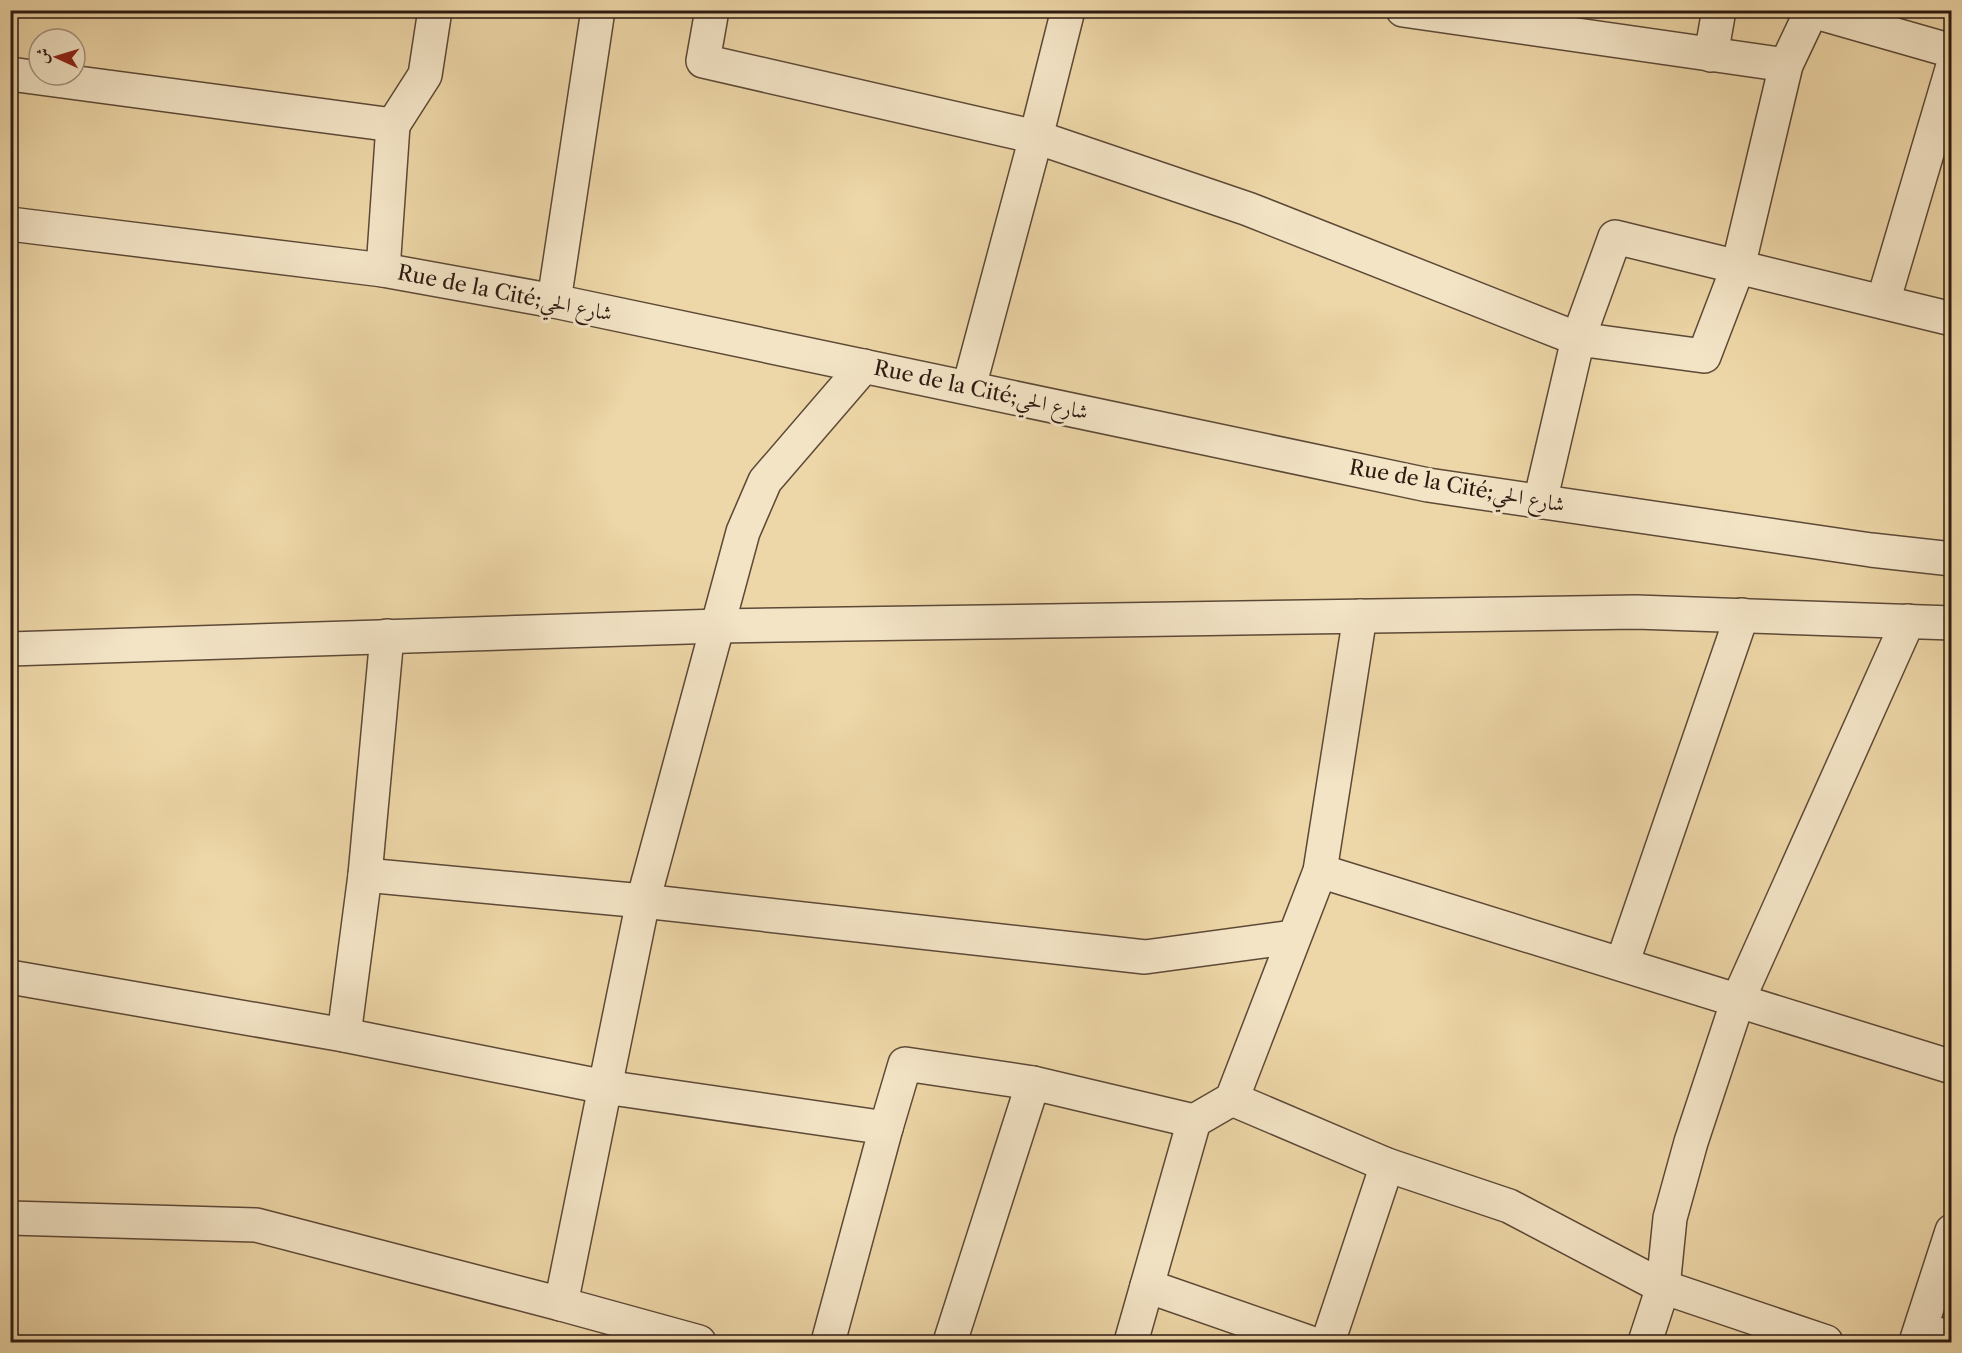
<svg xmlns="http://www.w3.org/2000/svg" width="1962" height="1353" font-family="'Libre Caslon Text',Amiri,serif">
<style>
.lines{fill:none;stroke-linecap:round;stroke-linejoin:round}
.minor-casing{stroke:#5d4937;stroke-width:36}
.tertiary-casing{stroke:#5d4937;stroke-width:36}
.minor{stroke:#f3e4c6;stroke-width:33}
.tertiary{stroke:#f3e4c6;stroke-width:33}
.labels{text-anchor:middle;stroke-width:6;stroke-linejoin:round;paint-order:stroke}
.street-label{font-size:21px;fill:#2d1a12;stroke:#f3e4c6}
</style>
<rect width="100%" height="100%" fill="#edd6a7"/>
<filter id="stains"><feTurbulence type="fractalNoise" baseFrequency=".00333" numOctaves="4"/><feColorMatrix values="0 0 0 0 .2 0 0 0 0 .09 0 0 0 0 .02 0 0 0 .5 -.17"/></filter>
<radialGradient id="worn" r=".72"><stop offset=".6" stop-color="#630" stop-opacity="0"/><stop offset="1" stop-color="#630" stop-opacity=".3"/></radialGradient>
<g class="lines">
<g class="minor-casing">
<g id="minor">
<path d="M 712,10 L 703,61 L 1036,137 L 969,387"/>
<path d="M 1068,10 L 1036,137 L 1248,209 L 1578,339 L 1704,356 L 1738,267 L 1615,237 L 1578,339 L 1540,502"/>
<path d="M 1403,10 L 1786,65"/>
<path d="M 1812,10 L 1786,65 L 1738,267 L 1952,319"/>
<path d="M 1812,11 L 1952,51"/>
<path d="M 1711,55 L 1719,10"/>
<path d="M 10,74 L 393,125 L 425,75 L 435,10"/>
<path d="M 383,270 L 393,125"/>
<path d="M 554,301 L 598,10"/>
<path d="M 1883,302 L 1952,69"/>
<path d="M 1320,871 L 1952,1067"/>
<path d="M 365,875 L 643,901 L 1145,957 L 1293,937"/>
<path d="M 1622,964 L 1742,615"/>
<path d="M 10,977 L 344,1035 L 605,1087 L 643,901 L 743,532 L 765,481 L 864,366"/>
<path d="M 344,1035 L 365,875 L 387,636"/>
<path d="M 1232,1099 L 1387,1165 L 1509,1206 L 1663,1287 L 1670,1218 L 1691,1142 L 1738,1000 L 1908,621"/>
<path d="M 886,1128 L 905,1064 L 1033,1083"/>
<path d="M 10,1218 L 256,1225 L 561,1304"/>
<path d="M 1147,1286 L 1308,1342"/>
<path d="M 1920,1332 L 1952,1336"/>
<path d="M 699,1342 L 561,1304 L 605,1087 L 886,1128 L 828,1342"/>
<path d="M 950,1342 L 1033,1083 L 1194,1121"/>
<path d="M 1131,1342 L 1194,1121 L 1232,1099 L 1320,871 L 1360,616"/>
<path d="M 1328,1342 L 1387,1165"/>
<path d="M 1645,1342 L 1663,1287 L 1826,1342"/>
<path d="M 1916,1342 L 1952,1231"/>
</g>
</g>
<g class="tertiary-casing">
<g id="tertiary">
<path d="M 10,224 L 383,270 L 554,301 L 1428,485 L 1871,550 L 1952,559"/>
<path d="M 10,649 L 719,626 L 1636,612 L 1952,623"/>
</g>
</g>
<use href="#minor" class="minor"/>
<use href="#tertiary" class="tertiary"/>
</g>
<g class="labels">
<g class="street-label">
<text transform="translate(505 293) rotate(11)" y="7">Rue de la Cité;شارع الحي</text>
<text transform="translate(981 390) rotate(12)" y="7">Rue de la Cité;شارع الحي</text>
<text transform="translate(1457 486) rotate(10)" y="7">Rue de la Cité;شارع الحي</text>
</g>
</g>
<rect width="1962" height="1353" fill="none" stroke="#edd6a7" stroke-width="36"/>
<rect x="12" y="12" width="1938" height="1329" fill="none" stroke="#2d1a12" stroke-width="3"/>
<rect x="18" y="18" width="1926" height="1317" fill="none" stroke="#2d1a12" stroke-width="1.5"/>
<g transform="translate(57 57) rotate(274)"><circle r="28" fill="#f3e4c6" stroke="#a4937e" stroke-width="1.5"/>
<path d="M0-4.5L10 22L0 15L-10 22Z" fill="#8f2418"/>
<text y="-9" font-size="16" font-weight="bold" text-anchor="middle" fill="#2d1a12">ش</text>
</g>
<rect width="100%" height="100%" filter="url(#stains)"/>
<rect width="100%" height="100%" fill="url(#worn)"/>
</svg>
